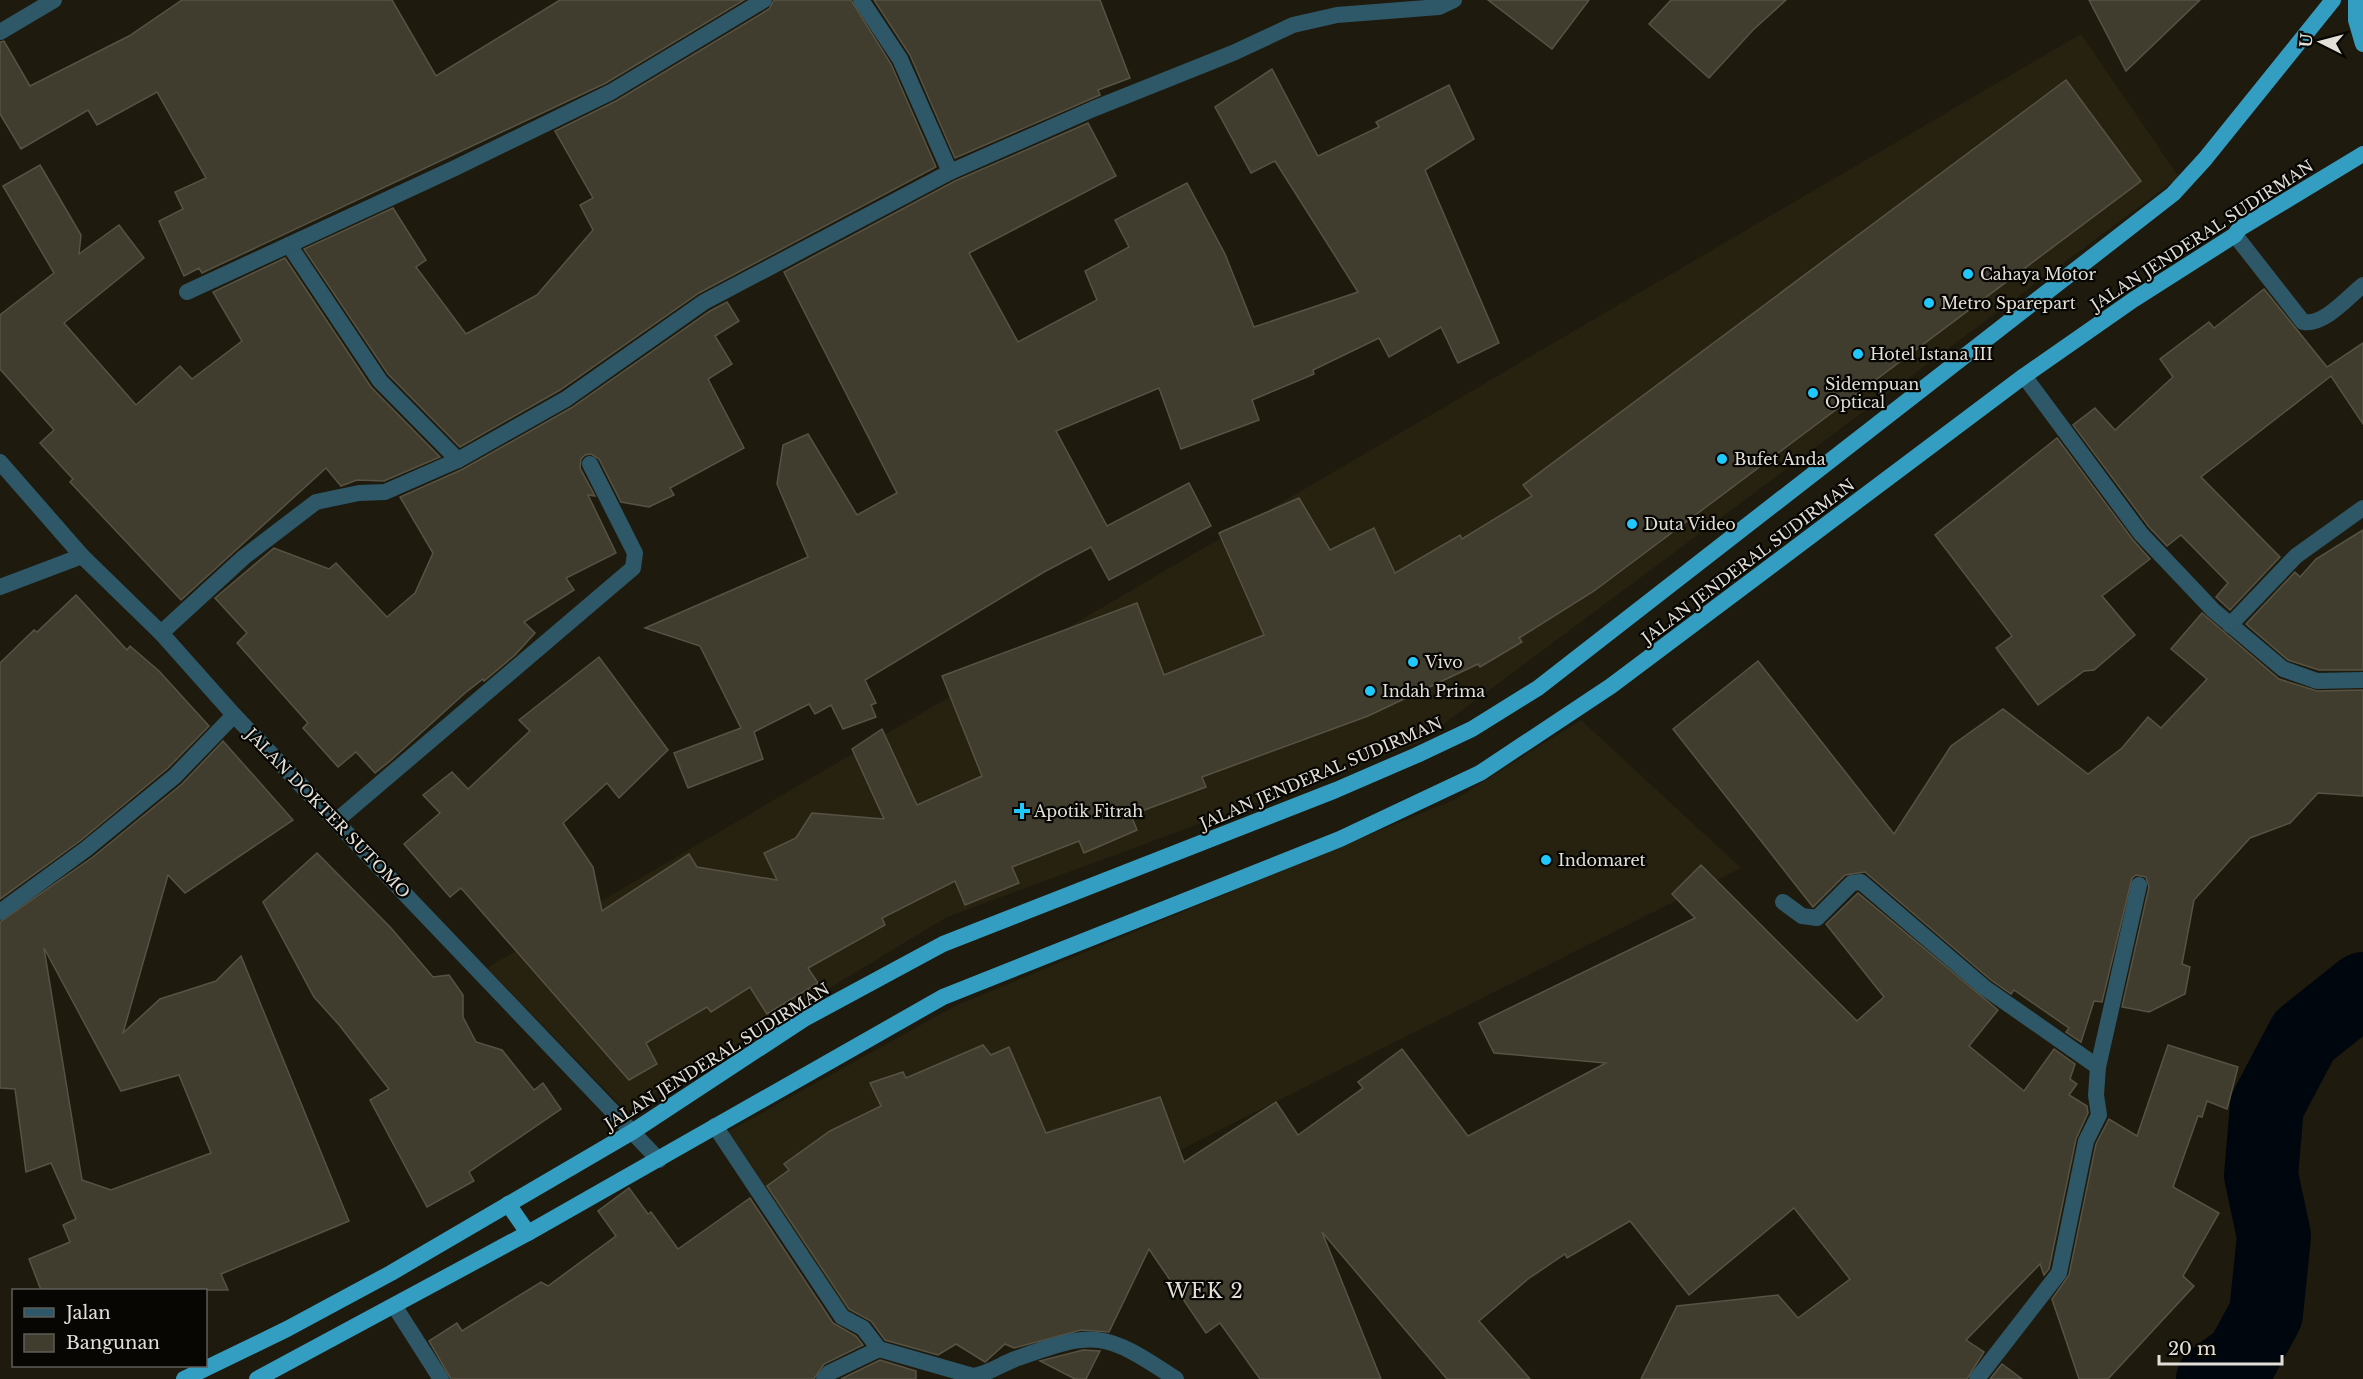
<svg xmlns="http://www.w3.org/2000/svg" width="2363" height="1379" font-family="'Libre Baskerville',serif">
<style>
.built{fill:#27220f}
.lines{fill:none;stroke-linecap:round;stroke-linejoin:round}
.river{stroke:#00060d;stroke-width:74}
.building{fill:#403d2f;stroke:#565344;stroke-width:1.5;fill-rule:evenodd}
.service{stroke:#2e5767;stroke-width:16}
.minor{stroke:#2e5767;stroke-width:16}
.tertiary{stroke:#2e5767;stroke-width:16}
.trunk{stroke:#349ec2;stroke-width:16}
.poi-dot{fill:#20c9fd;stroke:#070603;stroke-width:2}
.labels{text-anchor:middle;stroke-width:4.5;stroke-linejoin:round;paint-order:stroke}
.street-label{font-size:16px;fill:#e1dfd7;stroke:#070603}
.poi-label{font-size:16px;fill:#e1dfd7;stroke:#070603;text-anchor:start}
.quarter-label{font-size:20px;letter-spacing:1.5px;fill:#e1dfd7;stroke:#070603}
</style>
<rect width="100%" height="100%" fill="#1e1b0e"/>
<g class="built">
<path d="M 2081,34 L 2179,177 L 1418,743 L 947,917 L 626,1111 L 487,968 Z"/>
<path d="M 1581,720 L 1741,868 L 850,1316 L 722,1135 L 955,1006 L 1456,799 Z"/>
</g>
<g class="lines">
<path class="river" d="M 2213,1379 L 2242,1358 L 2266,1314 L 2274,1236 L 2261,1175 L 2267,1106 L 2304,1036 L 2363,989"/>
</g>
<g class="building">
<path d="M 182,0 L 392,0 L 436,76 L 560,0 L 744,0 L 606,83 L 202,273 L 199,268 L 184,276 L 159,221 L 183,209 L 175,192 L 206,178 L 157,92 L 97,125 L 88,110 L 21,149 L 0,114 L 0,42 L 4,41 L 30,86 L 129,36 Z"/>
<path d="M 774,0 L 851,0 L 891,64 L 936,167 L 699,293 L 560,390 L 460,447 L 388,374 L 304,249 L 393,208 L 426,260 L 416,267 L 466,334 L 537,295 L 593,230 L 580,205 L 593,198 L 555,131 L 616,101 L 769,9 Z"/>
<path d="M 874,0 L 1100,0 L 1130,78 L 1098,90 L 1100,95 L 955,158 L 910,55 Z"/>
<path d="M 1488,0 L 1589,0 L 1552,49 Z"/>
<path d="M 1671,0 L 1786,0 L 1753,30 L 1709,78 L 1649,24 Z"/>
<path d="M 2089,0 L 2200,0 L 2126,71 Z"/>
<path d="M 1272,69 L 1318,156 L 1379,127 L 1376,122 L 1449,85 L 1474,139 L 1425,170 L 1499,343 L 1458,363 L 1441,327 L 1389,357 L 1379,338 L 1313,370 L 1314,374 L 1252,400 L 1259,420 L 1181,449 L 1159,388 L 1056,431 L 1107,526 L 1189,483 L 1211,526 L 1109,580 L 1091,547 L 1044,572 L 865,680 L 876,703 L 871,705 L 876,717 L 843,729 L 831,705 L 815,714 L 809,704 L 754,732 L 763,759 L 688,788 L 674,753 L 741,728 L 700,646 L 645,628 L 808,557 L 777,484 L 783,445 L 808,434 L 857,515 L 897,493 L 784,272 L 955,181 L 1088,123 L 1116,176 L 969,253 L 1018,342 L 1097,300 L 1085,271 L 1129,247 L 1115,220 L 1187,183 L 1225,254 L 1254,327 L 1358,292 L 1275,161 L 1251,173 L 1215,107 Z"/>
<path d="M 2066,80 L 2141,181 L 1594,591 L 1519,638 L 1522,642 L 1480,667 L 1478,664 L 1368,716 L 1202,777 L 1206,787 L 1131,815 L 1137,830 L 1084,853 L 1079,841 L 1012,867 L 1019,883 L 965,905 L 955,881 L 882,918 L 885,925 L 808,968 L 818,983 L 767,1014 L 750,987 L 711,1012 L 707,1007 L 646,1043 L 657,1064 L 629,1080 L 461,888 L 450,897 L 404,844 L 440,813 L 423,795 L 452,772 L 468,789 L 530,731 L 519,720 L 599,657 L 668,750 L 619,798 L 607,783 L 563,823 L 593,867 L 602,911 L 689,854 L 697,867 L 777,880 L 764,853 L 796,838 L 812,813 L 884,819 L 852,749 L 882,729 L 917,805 L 982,776 L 942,676 L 1137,603 L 1164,675 L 1264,635 L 1219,533 L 1299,498 L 1330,550 L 1374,528 L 1395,573 L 1460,535 L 1462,539 L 1532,496 L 1523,485 Z"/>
<path d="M 40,165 L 81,235 L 79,254 L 119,225 L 144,258 L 64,323 L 136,405 L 180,366 L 192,379 L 242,341 L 213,292 L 285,258 L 371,387 L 440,457 L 384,481 L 357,480 L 341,486 L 326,468 L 181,600 L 70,482 L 73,479 L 40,443 L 54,430 L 0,369 L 0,315 L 54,273 L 3,186 Z"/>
<path d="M 2264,289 L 2327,367 L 2363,343 L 2363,424 L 2331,376 L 2201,477 L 2280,557 L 2230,610 L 2216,597 L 2228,583 L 2181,535 L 2167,546 L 2149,527 L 2073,425 L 2095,408 L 2115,430 L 2173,377 L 2160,359 L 2209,322 L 2214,328 Z"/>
<path d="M 727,302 L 739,321 L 715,336 L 732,364 L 708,379 L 744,448 L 670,488 L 674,495 L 649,507 L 621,502 L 599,459 L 591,454 L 585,455 L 581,459 L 580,468 L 595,496 L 588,495 L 616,553 L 566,578 L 574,590 L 524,622 L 535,633 L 515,655 L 484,681 L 483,679 L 465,693 L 390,761 L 375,773 L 356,752 L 338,767 L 303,728 L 308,723 L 237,643 L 247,633 L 215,598 L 274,548 L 329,569 L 336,563 L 387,617 L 415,593 L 433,553 L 400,497 L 463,469 L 571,408 L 710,311 Z"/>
<path d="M 2057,438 L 2133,540 L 2150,559 L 2102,596 L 2135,635 L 2094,670 L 2084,671 L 2038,705 L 1996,648 L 2012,636 L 1935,535 Z"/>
<path d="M 2363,530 L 2363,670 L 2319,670 L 2288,660 L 2246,624 L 2295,572 L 2300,577 L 2316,559 Z"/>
<path d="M 76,595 L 127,650 L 130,646 L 159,671 L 209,726 L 168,768 L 80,841 L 0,899 L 0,663 L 34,630 L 37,632 Z"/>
<path d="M 2202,613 L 2279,679 L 2317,691 L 2363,690 L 2363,796 L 2318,793 L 2290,823 L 2250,838 L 2194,900 L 2182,964 L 2190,967 L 2185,994 L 2149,1012 L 2122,1007 L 2149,887 L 2146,877 L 2136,875 L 2132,878 L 2102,1002 L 2094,1001 L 2081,1042 L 2066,1032 L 2069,1028 L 2014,990 L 2011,994 L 1991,980 L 1865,872 L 1845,875 L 1813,907 L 1673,729 L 1758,661 L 1894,834 L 1951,746 L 2003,709 L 2088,774 L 2122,748 L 2148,717 L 2161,728 L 2207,679 L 2171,649 Z"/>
<path d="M 223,741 L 293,820 L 185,893 L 168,875 L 123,1033 L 160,999 L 216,981 L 241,956 L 349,1221 L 221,1274 L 228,1290 L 41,1290 L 29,1259 L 70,1242 L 63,1225 L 76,1219 L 51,1163 L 26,1172 L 15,1089 L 0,1088 L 0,922 L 93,857 L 182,784 ZM 44,948 L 121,1091 L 179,1075 L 211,1153 L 111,1190 L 82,1180 Z"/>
<path d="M 317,853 L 391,928 L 433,977 L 449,975 L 463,995 L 463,1017 L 476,1042 L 502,1050 L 534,1090 L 543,1083 L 561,1109 L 469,1172 L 474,1181 L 427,1207 L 370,1100 L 389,1089 L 340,1026 L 314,997 L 263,902 Z"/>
<path d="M 1701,865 L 1857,1021 L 1884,997 L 1826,924 L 1858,893 L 1998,1010 L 1969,1046 L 2024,1091 L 2054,1049 L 2075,1064 L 2070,1079 L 2077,1084 L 2069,1095 L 2087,1106 L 2088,1113 L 2076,1139 L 2049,1269 L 2044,1275 L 2040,1264 L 1966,1340 L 1984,1352 L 1967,1379 L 1641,1379 L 1677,1306 L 1778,1295 L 1798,1318 L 1850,1279 L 1794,1208 L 1689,1295 L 1630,1221 L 1567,1258 L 1565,1254 L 1528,1279 L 1479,1321 L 1530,1379 L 1447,1379 L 1322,1232 L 1381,1379 L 1260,1379 L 1220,1323 L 1206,1333 L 1149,1249 L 1109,1332 L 1081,1330 L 1014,1348 L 1005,1344 L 985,1362 L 956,1344 L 938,1355 L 885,1340 L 871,1321 L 849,1309 L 767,1186 L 789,1170 L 784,1164 L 830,1131 L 881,1106 L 870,1083 L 903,1072 L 906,1078 L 983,1045 L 991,1055 L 1009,1047 L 1046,1133 L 1160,1097 L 1184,1162 L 1276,1102 L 1298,1135 L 1363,1088 L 1358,1082 L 1402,1049 L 1468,1136 L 1606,1063 L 1494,1053 L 1479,1023 L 1695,918 L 1672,894 Z"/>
<path d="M 2168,1045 L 2238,1067 L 2227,1109 L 2207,1101 L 2202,1117 L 2198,1116 L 2173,1187 L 2219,1213 L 2183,1276 L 2194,1286 L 2108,1379 L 2079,1379 L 2052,1299 L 2069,1275 L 2096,1144 L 2109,1119 L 2137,1136 Z"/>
<path d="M 629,1188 L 648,1214 L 651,1212 L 678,1249 L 750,1198 L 833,1323 L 856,1336 L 863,1345 L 824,1364 L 814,1379 L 451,1379 L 429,1341 L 457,1323 L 462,1331 L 541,1282 L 548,1286 L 616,1236 L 598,1211 Z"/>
<path d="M 1083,1350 L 1100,1351 L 1086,1379 L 1075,1379 L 1040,1361 Z"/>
<path d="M 880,1360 L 916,1371 L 916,1379 L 841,1379 Z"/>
<path d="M 2002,1364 L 2022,1379 L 1990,1379 Z"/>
</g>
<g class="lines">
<path class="service" d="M 2235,235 L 2303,322 C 2324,326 2348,297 2363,285"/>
<g class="minor">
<path d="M 861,0 L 900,59 L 950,172"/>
<path d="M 289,245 L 380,381 L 458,460"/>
<path d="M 187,292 L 455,168 L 611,92 L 764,0"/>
<path d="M 2024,376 L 2141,534 L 2213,610 L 2283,669 L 2317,681 L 2363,680"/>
<path d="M 0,462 L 82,556 L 161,633 L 234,715 L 659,1160"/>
<path d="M 0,587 L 82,556"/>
<path d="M 2230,625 L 2296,556 L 2363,508"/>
<path d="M 161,633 L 244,557 L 316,502 L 359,493 L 385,492 L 458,460 L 566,399 L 704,302 L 950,172 L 1093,109 L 1233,53 L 1293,25 L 1337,15 L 1439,7 L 1454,0"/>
<path d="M 336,821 L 633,568 L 635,553 L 590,464"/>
<path d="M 1783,902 L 1802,916 L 1817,918 L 1852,883 L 1861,882 L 1985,988 L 2098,1067"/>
<path d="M 0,912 L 86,849 L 175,776 L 234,715"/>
<path d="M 715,1126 L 842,1317 L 863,1328 L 879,1349 L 973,1376 C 988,1374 1000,1365 1015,1359 C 1096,1330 1104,1331 1176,1379"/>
<path d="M 395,1307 L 441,1379"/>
<path d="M 824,1379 L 829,1373 L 879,1349"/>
<path d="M 1977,1379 L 2059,1273 L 2086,1141 L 2099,1115 L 2096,1095 L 2098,1067 L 2139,885"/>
</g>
<path class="tertiary" d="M 0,32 L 54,0"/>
<g class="trunk">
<path d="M 2356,0 L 2356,20 L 2363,44"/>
<path d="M 508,1204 L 528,1233"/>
<path d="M 184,1379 L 287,1329 L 391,1273 L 632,1132 L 804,1019 L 943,944 L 1336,790 L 1417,755 L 1472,729 L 1538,688 L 2173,194 L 2205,159 L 2333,0"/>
<path d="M 257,1379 L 528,1233 L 943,997 L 1340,839 L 1480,773 L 1611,686 L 2024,376 L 2133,300 L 2235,235 L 2239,229 L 2363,154"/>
</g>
</g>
<g class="poi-dot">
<circle cx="1968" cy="274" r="6"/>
<circle cx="1929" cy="303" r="6"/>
<circle cx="1858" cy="354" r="6"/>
<circle cx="1813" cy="393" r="6"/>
<circle cx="1722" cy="459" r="6"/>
<circle cx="1632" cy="524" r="6"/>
<circle cx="1413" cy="662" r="6"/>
<circle cx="1370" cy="691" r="6"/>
<path d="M1019 802h6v6h6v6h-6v6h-6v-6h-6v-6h6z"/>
<circle cx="1546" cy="860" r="6"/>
</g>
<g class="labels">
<g class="street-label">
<text transform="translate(2202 235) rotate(-33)" y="6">JALAN JENDERAL SUDIRMAN</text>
<text transform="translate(1748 561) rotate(-37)" y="6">JALAN JENDERAL SUDIRMAN</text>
<text transform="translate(1321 773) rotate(-23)" y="6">JALAN JENDERAL SUDIRMAN</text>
<text transform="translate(328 813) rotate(46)" y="6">JALAN DOKTER SUTOMO</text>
<text transform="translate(717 1056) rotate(-32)" y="6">JALAN JENDERAL SUDIRMAN</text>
</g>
<g class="poi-label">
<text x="1980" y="280">Cahaya Motor</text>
<text x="1941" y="309">Metro Sparepart</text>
<text x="1870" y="360">Hotel Istana III</text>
<text x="1825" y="390">Sidempuan<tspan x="1825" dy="18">Optical</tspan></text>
<text x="1734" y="465">Bufet Anda</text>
<text x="1644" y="530">Duta Video</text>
<text x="1425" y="668">Vivo</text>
<text x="1382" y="697">Indah Prima</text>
<text x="1034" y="817">Apotik Fitrah</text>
<text x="1558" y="866">Indomaret</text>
</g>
<g class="quarter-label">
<text x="1205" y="1298">WEK 2</text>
</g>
</g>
<rect x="12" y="1289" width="195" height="78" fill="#070603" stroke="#5e5d58" stroke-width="1.5"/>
<rect x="24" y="1308" width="30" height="9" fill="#2e5767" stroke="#5e5d58" stroke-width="1.5"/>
<text x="66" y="1319" font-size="18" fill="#e1dfd7">Jalan</text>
<rect x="24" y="1334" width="30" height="18" fill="#403d2f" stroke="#5e5d58" stroke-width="1.5"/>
<text x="66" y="1349" font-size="18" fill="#e1dfd7">Bangunan</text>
<g transform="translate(2321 42) rotate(276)" stroke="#070603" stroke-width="4.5" paint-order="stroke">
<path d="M0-4.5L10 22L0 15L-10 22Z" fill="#e1dfd7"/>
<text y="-9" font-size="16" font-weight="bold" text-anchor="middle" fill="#e1dfd7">U</text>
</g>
<path d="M2159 1355v9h123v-9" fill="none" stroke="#e1dfd7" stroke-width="3"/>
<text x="2168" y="1355" font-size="18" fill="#e1dfd7" stroke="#070603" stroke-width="4.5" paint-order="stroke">20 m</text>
</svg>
